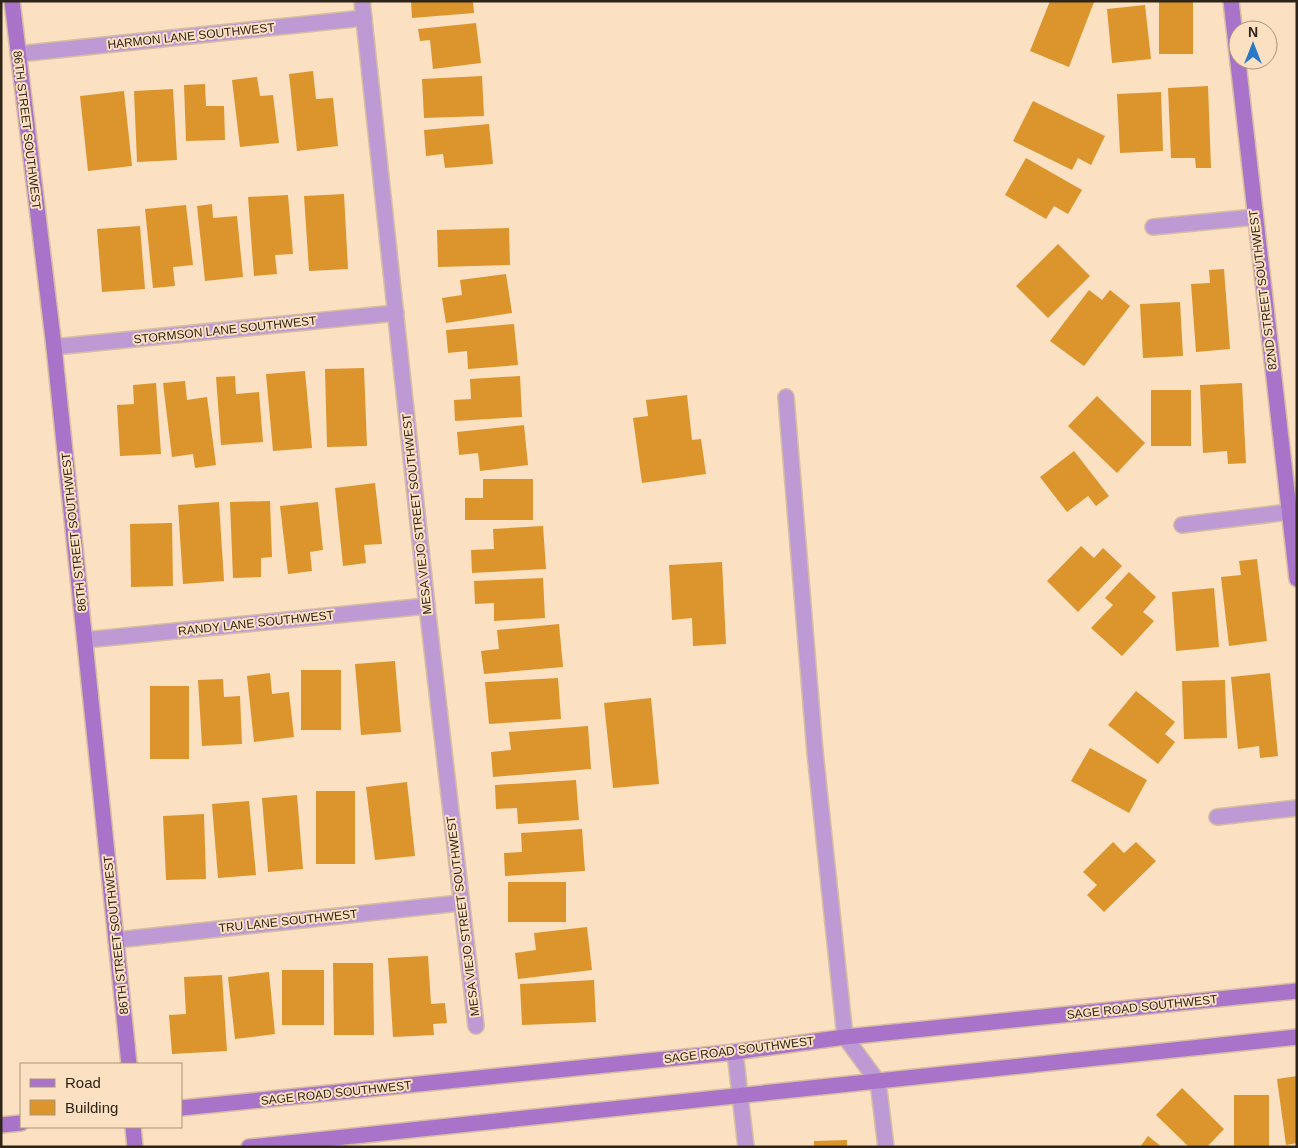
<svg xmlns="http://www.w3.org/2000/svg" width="1298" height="1148" font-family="Arial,sans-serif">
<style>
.building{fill:#db952c}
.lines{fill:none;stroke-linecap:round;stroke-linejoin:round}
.street-casing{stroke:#d6bea3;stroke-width:18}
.secondary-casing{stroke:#d6bea3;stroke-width:18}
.street{stroke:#bd9ad4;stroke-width:15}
.secondary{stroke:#a973c9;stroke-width:15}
.labels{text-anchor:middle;stroke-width:4;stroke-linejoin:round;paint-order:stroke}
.street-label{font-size:12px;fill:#2e2418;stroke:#fbe0c1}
</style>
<rect width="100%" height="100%" fill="#fbe0c1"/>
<g class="building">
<path d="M 411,1 L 473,1 L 474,13 L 412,18 Z"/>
<path d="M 1050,1 L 1094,2 L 1069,67 L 1030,51 Z"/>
<rect x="1159" y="1" width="34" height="53"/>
<path d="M 1145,5 L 1151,59 L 1112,63 L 1107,9 Z"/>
<path d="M 476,23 L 481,63 L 433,69 L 430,40 L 420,41 L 418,29 Z"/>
<path d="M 313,71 L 316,99 L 333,98 L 338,146 L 297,151 L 289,74 Z"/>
<path d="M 482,76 L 484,116 L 424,118 L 422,79 Z"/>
<path d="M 257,77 L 260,96 L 273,95 L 279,143 L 240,147 L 232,80 Z"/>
<path d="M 205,84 L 206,106 L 224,106 L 225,140 L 186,141 L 184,85 Z"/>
<path d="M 1208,86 L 1211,168 L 1196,168 L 1195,158 L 1171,158 L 1168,88 Z"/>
<path d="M 173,89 L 177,160 L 137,162 L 134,91 Z"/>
<path d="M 124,91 L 132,166 L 88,171 L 80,96 Z"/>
<path d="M 1161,92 L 1163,151 L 1120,153 L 1117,94 Z"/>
<path d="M 1033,101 L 1105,136 L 1091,165 L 1078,158 L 1072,170 L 1013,141 Z"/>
<path d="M 489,124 L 493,164 L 445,168 L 443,154 L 426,156 L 424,130 Z"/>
<path d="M 1026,158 L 1082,190 L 1068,214 L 1054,206 L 1046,219 L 1005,195 Z"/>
<path d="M 344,194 L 348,269 L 309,271 L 304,196 Z"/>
<path d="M 288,195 L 293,254 L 275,255 L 277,274 L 254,276 L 248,197 Z"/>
<path d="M 212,204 L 213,218 L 237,216 L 243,277 L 205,281 L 197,206 Z"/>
<path d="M 186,205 L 193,265 L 173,267 L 175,286 L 153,288 L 145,209 Z"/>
<path d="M 140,226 L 145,289 L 102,292 L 97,229 Z"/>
<path d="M 509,228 L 510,265 L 438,267 L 437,230 Z"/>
<path d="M 1058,244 L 1090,276 L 1048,318 L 1016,286 Z"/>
<path d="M 1224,269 L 1230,349 L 1196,352 L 1191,284 L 1210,283 L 1209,270 Z"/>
<path d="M 506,274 L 512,313 L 446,323 L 442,298 L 462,295 L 460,280 Z"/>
<path d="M 1089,290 L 1102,300 L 1110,290 L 1130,306 L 1084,366 L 1050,341 Z"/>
<path d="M 1180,302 L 1183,356 L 1143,358 L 1140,304 Z"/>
<path d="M 514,324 L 518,365 L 468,369 L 467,351 L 448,353 L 446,330 Z"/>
<path d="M 364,368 L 367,446 L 327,447 L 325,369 Z"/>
<path d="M 305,371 L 312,448 L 273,451 L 266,374 Z"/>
<path d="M 235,376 L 236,394 L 259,392 L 263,442 L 221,445 L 216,377 Z"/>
<path d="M 520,376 L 522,417 L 455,421 L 454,400 L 471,399 L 470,379 Z"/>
<path d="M 185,381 L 187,400 L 207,397 L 216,465 L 195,468 L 193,454 L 172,457 L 163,383 Z"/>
<path d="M 156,383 L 161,454 L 120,456 L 117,405 L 134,404 L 133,385 Z"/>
<path d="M 1242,383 L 1246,463 L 1228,464 L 1227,451 L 1203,453 L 1200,385 Z"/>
<rect x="1151" y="390" width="40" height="56"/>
<path d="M 687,395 L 692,440 L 701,439 L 706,474 L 642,483 L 633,418 L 648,416 L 646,400 Z"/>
<path d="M 1097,396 L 1145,443 L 1117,473 L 1068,426 Z"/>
<path d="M 524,425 L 528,465 L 480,471 L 478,453 L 459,455 L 457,432 Z"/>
<path d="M 1074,451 L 1109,496 L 1096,506 L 1088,496 L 1067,512 L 1040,477 Z"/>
<path d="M 483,479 L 533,479 L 533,520 L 465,520 L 465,498 L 483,498 Z"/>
<path d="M 375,483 L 382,544 L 364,545 L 366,563 L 343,566 L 335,488 Z"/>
<path d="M 270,501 L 272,557 L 261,558 L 261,577 L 233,578 L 230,502 Z"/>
<path d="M 219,502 L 224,581 L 183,584 L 178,505 Z"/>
<path d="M 318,502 L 323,550 L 310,552 L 312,571 L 288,574 L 280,506 Z"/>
<path d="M 172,523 L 173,586 L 131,587 L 130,524 Z"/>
<path d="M 543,526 L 546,569 L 472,573 L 471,550 L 494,549 L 493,529 Z"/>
<path d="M 1081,546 L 1094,558 L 1103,548 L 1122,566 L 1078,612 L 1047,581 Z"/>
<path d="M 1257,559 L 1267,641 L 1229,646 L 1221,577 L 1241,575 L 1239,561 Z"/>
<path d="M 722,562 L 726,644 L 693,646 L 692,618 L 672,620 L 669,565 Z"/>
<path d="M 1129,572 L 1156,597 L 1143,612 L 1154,621 L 1122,656 L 1091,628 L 1113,605 L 1105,598 Z"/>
<path d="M 543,578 L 545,618 L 494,621 L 494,603 L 475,604 L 474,581 Z"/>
<path d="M 1214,588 L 1219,647 L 1176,651 L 1172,592 Z"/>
<path d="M 559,624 L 563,667 L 484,674 L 481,651 L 499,649 L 497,630 Z"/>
<path d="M 395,661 L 401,732 L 361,735 L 355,664 Z"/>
<rect x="301" y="670" width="40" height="60"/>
<path d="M 270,673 L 272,694 L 289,692 L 294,737 L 254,742 L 247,676 Z"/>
<path d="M 1270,673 L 1278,756 L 1260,758 L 1259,746 L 1238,749 L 1231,677 Z"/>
<path d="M 558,678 L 561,719 L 489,724 L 485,682 Z"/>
<path d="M 223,679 L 224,697 L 240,696 L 242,744 L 202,746 L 198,680 Z"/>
<path d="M 1225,680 L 1227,738 L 1184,739 L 1182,681 Z"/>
<rect x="150" y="686" width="39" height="73"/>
<path d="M 1136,691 L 1175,722 L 1165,734 L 1175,742 L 1158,764 L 1108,725 Z"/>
<path d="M 651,698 L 659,784 L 613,788 L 604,703 Z"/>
<path d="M 588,726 L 591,769 L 493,777 L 491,752 L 511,750 L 509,732 Z"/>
<path d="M 1090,748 L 1147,780 L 1129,813 L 1071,781 Z"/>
<path d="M 576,780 L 579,820 L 518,824 L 517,808 L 496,809 L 495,785 Z"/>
<path d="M 407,782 L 415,856 L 375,860 L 366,787 Z"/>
<rect x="316" y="791" width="39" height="73"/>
<path d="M 297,795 L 303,869 L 268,872 L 262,798 Z"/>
<path d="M 249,801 L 256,875 L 218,878 L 212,804 Z"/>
<path d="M 204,814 L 206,879 L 166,880 L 163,816 Z"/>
<path d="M 582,829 L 585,871 L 505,876 L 504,853 L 522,852 L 521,833 Z"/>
<path d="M 1113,842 L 1124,853 L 1136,842 L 1156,861 L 1104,912 L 1087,895 L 1097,885 L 1083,872 Z"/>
<rect x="508" y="882" width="58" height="40"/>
<path d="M 587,927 L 592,970 L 518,979 L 515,953 L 536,950 L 534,933 Z"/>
<path d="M 428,956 L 431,1004 L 445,1003 L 447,1023 L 433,1024 L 434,1035 L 393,1037 L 388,958 Z"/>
<path d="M 333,963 L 373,963 L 374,1035 L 334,1035 Z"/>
<rect x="282" y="970" width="42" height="55"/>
<path d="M 269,972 L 275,1034 L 235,1039 L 228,977 Z"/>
<path d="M 222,975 L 227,1051 L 172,1054 L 169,1015 L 186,1014 L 184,977 Z"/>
<path d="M 594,980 L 596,1022 L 522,1025 L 520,984 Z"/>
<path d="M 1297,1076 L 1297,1143 L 1286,1145 L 1277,1079 Z"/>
<path d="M 1182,1088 L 1224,1129 L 1207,1147 L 1189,1147 L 1156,1115 Z"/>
<rect x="1234" y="1095" width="35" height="52"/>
<path d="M 1148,1136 L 1162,1147 L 1140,1147 Z"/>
<path d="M 847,1140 L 847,1147 L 814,1147 L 814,1141 Z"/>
</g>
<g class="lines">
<g class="street-casing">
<g id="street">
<path d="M 362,1 L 427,606 L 476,1026"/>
<path d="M 18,54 L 364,18"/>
<path d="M 1153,227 L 1255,217"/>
<path d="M 54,347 L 396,313"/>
<path d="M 786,397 L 815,752 L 845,1037 L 878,1082 L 886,1147"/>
<path d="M 1182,525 L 1289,512"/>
<path d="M 85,640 L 427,606"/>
<path d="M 1217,817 L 1297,808"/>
<path d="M 116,940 L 460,903"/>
<path d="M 735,1052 L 746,1147"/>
</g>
</g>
<g class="secondary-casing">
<g id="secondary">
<path d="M 12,1 L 54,347 L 129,1064"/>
<path d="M 1231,1 L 1297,579"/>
<path d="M 181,1108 L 735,1052 L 845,1037 L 1297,991"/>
<path d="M 1,1125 L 21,1123"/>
<path d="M 133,1127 L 135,1147"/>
<path d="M 249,1147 L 1297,1037"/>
</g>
</g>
<use href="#street" class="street"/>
<use href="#secondary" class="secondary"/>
</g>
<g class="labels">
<g class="street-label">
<text transform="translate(191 36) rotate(-6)" y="4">HARMON LANE SOUTHWEST</text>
<text transform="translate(27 130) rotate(83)" y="4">86TH STREET SOUTHWEST</text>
<text transform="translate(1263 290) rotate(-97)" y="4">82ND STREET SOUTHWEST</text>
<text transform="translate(225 330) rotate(-6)" y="4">STORMSON LANE SOUTHWEST</text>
<text transform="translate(417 514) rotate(-96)" y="4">MESA VIEJO STREET SOUTHWEST</text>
<text transform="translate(74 532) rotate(-96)" y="4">86TH STREET SOUTHWEST</text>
<text transform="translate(256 623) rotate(-6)" y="4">RANDY LANE SOUTHWEST</text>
<text transform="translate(463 916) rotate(-97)" y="4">MESA VIEJO STREET SOUTHWEST</text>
<text transform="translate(288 921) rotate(-6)" y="4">TRU LANE SOUTHWEST</text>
<text transform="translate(116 935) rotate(-96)" y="4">86TH STREET SOUTHWEST</text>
<text transform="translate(1142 1007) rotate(-6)" y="4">SAGE ROAD SOUTHWEST</text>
<text transform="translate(739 1050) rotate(-7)" y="4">SAGE ROAD SOUTHWEST</text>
<text transform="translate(336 1093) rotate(-6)" y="4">SAGE ROAD SOUTHWEST</text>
</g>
</g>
<rect width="1298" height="1148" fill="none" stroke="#2e2418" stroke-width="5"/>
<rect x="20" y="1063" width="162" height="65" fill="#fbe0c1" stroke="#a9957d"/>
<rect x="30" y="1079" width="25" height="8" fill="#a973c9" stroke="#a9957d"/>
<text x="65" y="1088" font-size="15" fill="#2e2418">Road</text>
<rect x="30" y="1100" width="25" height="15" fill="#db952c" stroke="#a9957d"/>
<text x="65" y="1113" font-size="15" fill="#2e2418">Building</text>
<g transform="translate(1253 45)"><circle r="24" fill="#fbe0c1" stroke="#a9957d"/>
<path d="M0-4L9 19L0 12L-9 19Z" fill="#2a79c8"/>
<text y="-8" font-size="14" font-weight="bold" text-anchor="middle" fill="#2e2418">N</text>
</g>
</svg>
